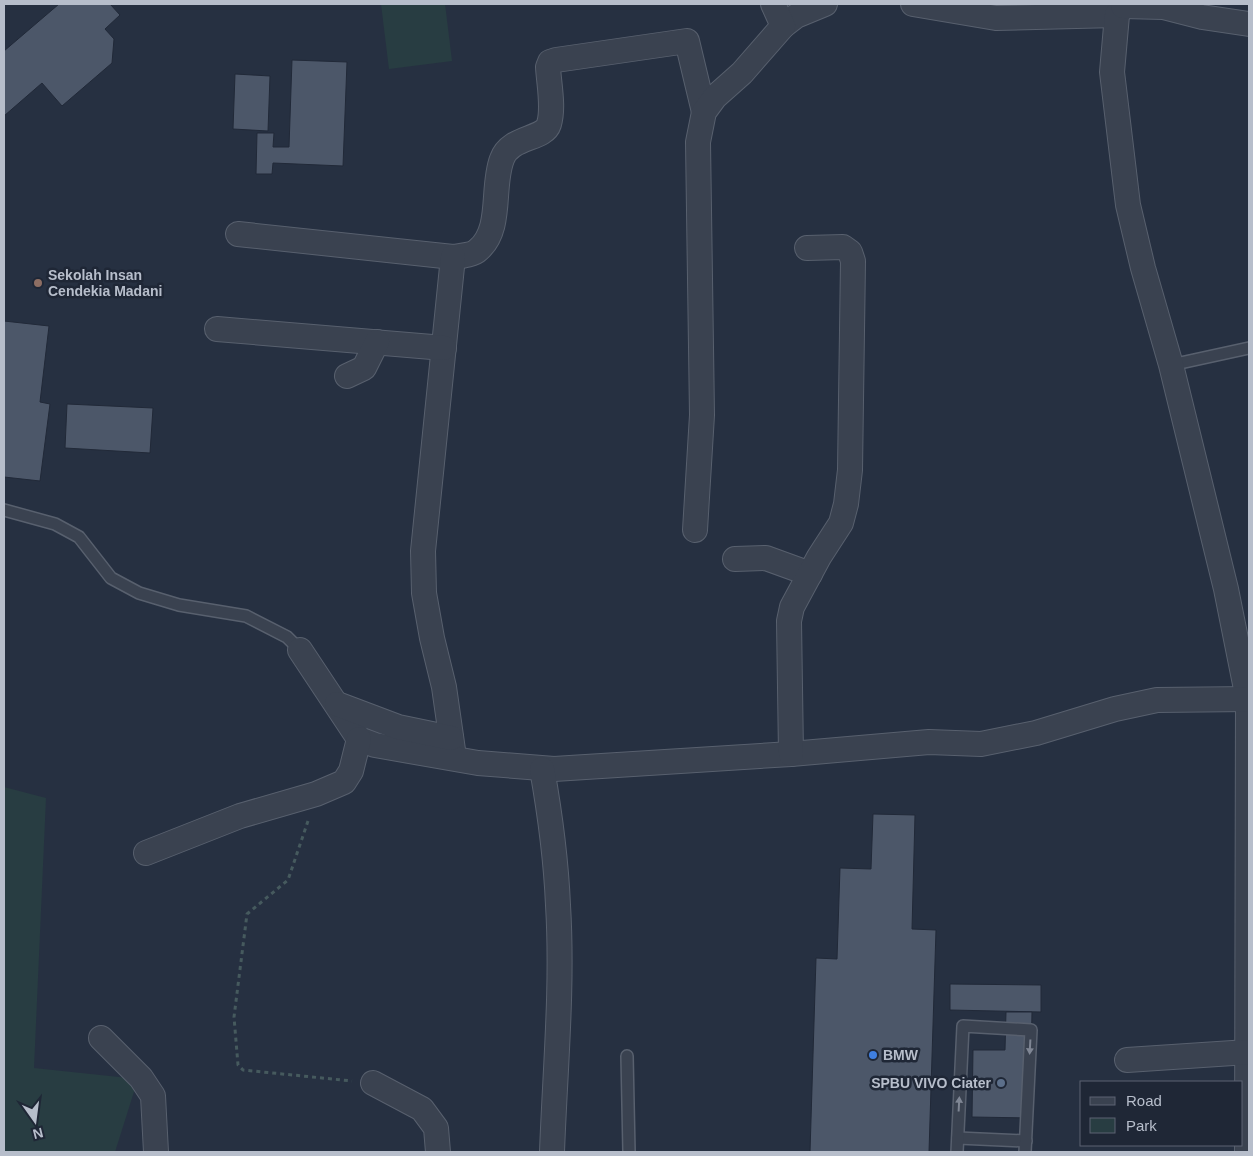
<svg xmlns="http://www.w3.org/2000/svg" width="1253" height="1156" font-family="Arial,sans-serif">
<style>
.green{fill:#283d42}
.building{fill:#4c5769;stroke:#212938}
.lines{fill:none;stroke-linecap:round;stroke-linejoin:round}
.lane-casing{stroke:#58606e;stroke-width:14}
.street-casing{stroke:#58606e;stroke-width:26}
.path{stroke:#465a5e;stroke-width:3;stroke-dasharray:4 4;stroke-linecap:butt}
.lane{stroke:#3a4250;stroke-width:11}
.street{stroke:#3a4250;stroke-width:24}
.oneway{fill:#7f8694}
.education-dot{fill:#8d6e63;stroke:#1f2736;stroke-width:2}
.shop-dot{fill:#3f7fe0;stroke:#1f2736;stroke-width:2}
.service-dot{fill:#5c6f8a;stroke:#1f2736;stroke-width:2}
.labels{text-anchor:middle;stroke-width:5;stroke-linejoin:round;paint-order:stroke}
.poi-label{font-size:14px;font-weight:bold;fill:#b7becb;stroke:#1f2736;text-anchor:start}
</style>
<rect width="100%" height="100%" fill="#263041"/>
<g class="green">
<path d="M 381,4 L 445,4 L 452,61 L 389,69 Z"/>
<path d="M 4,787 L 46,798 L 34,1068 L 138,1079 L 115,1152 L 4,1152 Z"/>
</g>
<g class="building">
<path d="M 59,4 L 110,4 L 120,15 L 105,29 L 114,39 L 112,63 L 62,106 L 42,83 L 4,116 L 4,51 Z"/>
<path d="M 292,60 L 347,62 L 343,166 L 273,163 L 272,174 L 256,174 L 257,133 L 274,133 L 273,147 L 289,147 Z"/>
<path d="M 235,74 L 270,76 L 268,131 L 233,129 Z"/>
<path d="M 4,321 L 49,326 L 40,402 L 50,404 L 40,481 L 4,477 Z"/>
<path d="M 67,404 L 153,408 L 150,453 L 65,448 Z"/>
<path d="M 873,814 L 915,815 L 912,929 L 936,930 L 929,1152 L 810,1152 L 816,958 L 837,959 L 840,868 L 871,869 Z"/>
<path d="M 950,984 L 1041,985 L 1041,1012 L 950,1010 Z"/>
<path d="M 1006,1012 L 1032,1012 L 1030,1118 L 972,1117 L 973,1050 L 1005,1050 Z"/>
</g>
<g class="lines">
<g class="lane-casing">
<g id="lane">
<path d="M 1171,365 L 1249,348"/>
<path d="M 4,510 L 55,524 L 79,537 L 111,578 L 139,593 L 179,605 L 246,616 L 287,637 L 300,650"/>
<path d="M 627,1056 L 629,1152"/>
<path d="M 958,1138 L 1026,1141"/>
<path d="M 957,1152 L 963,1026 L 1031,1030 L 1025,1152"/>
</g>
</g>
<g class="street-casing">
<g id="street">
<path d="M 913,4 L 996,18 L 1117,15"/>
<path d="M 1124,4 L 1117,15 L 1112,72 L 1128,205 L 1143,268 L 1171,365 L 1226,589 L 1248,699 L 1247,1152"/>
<path d="M 1123,6 L 1163,7 L 1202,17 L 1249,24"/>
<path d="M 783,26 L 796,16 L 825,4"/>
<path d="M 238,234 L 453,257 C 460,256 473,255 478,250 C 503,229 491,187 502,159 C 510,136 544,140 549,124 C 554,107 549,85 548,67 L 550,62 L 556,60 L 687,41 L 704,112"/>
<path d="M 453,257 L 423,551 L 424,593 L 432,638 L 444,687 L 454,757"/>
<path d="M 217,329 L 444,348"/>
<path d="M 347,376 L 364,368 L 377,342"/>
<path d="M 695,530 L 702,415 L 698,142 L 704,112 L 715,97 L 742,73 L 783,26 L 773,4"/>
<path d="M 735,559 L 766,558 L 810,574"/>
<path d="M 300,650 L 359,739 L 375,745 L 478,763 L 554,769 L 791,754 L 929,742 L 981,744 L 1036,733 L 1115,709 L 1157,700 L 1249,699"/>
<path d="M 337,704 L 398,727 L 451,738"/>
<path d="M 791,754 L 789,621 L 792,607 L 819,557 L 841,523 L 846,504 L 850,470 L 853,261 L 850,252 L 843,247 L 807,248"/>
<path d="M 542,769 C 550,814 556,859 558,905 C 563,987 555,1070 552,1152"/>
<path d="M 146,853 L 240,816 L 316,794 L 344,782 L 351,771 L 359,739"/>
<path d="M 101,1038 L 141,1078 L 153,1096 L 156,1152"/>
<path d="M 1127,1060 L 1248,1052"/>
<path d="M 373,1083 L 422,1109 L 436,1128 L 438,1152"/>
</g>
</g>
<path class="path" d="M 308,821 L 288,880 L 247,914 L 234,1017 L 238,1065 L 243,1070 L 352,1081"/>
<use href="#lane" class="lane"/>
<use href="#street" class="street"/>
</g>
<defs><path id="oneway-solid" d="M-6-.8H1V-3.2L6.5 0L1 3.2V.8H-6Z" transform="scale(1.25)"/></defs>
<g class="oneway">
<use href="#oneway-solid" transform="translate(1030 1047) rotate(93)"/>
<use href="#oneway-solid" transform="translate(959 1104) rotate(-87)"/>
</g>
<circle class="education-dot" cx="38" cy="283" r="5"/>
<circle class="shop-dot" cx="873" cy="1055" r="5"/>
<circle class="service-dot" cx="1001" cy="1083" r="5"/>
<g class="labels">
<g class="poi-label">
<text x="48" y="280">Sekolah Insan<tspan x="48" dy="16">Cendekia Madani</tspan></text>
<text x="883" y="1060">BMW</text>
<text x="991" y="1088" text-anchor="end">SPBU VIVO Ciater</text>
</g>
</g>
<rect width="1253" height="1156" fill="none" stroke="#b7becb" stroke-width="10"/>
<rect x="1080" y="1081" width="162" height="65" fill="#1f2736" stroke="#5c6372"/>
<rect x="1090" y="1097" width="25" height="8" fill="#3a4250" stroke="#5c6372"/>
<text x="1126" y="1106" font-size="15" fill="#b7becb">Road</text>
<rect x="1090" y="1118" width="25" height="15" fill="#283d42" stroke="#5c6372"/>
<text x="1126" y="1131" font-size="15" fill="#b7becb">Park</text>
<g transform="translate(35 1121) rotate(166)" stroke="#1f2736" stroke-width="4" paint-order="stroke">
<path d="M0-4L9 19L0 12L-9 19Z" fill="#b7becb"/>
<text y="-8" font-size="14" font-weight="bold" text-anchor="middle" fill="#b7becb">N</text>
</g>
</svg>
